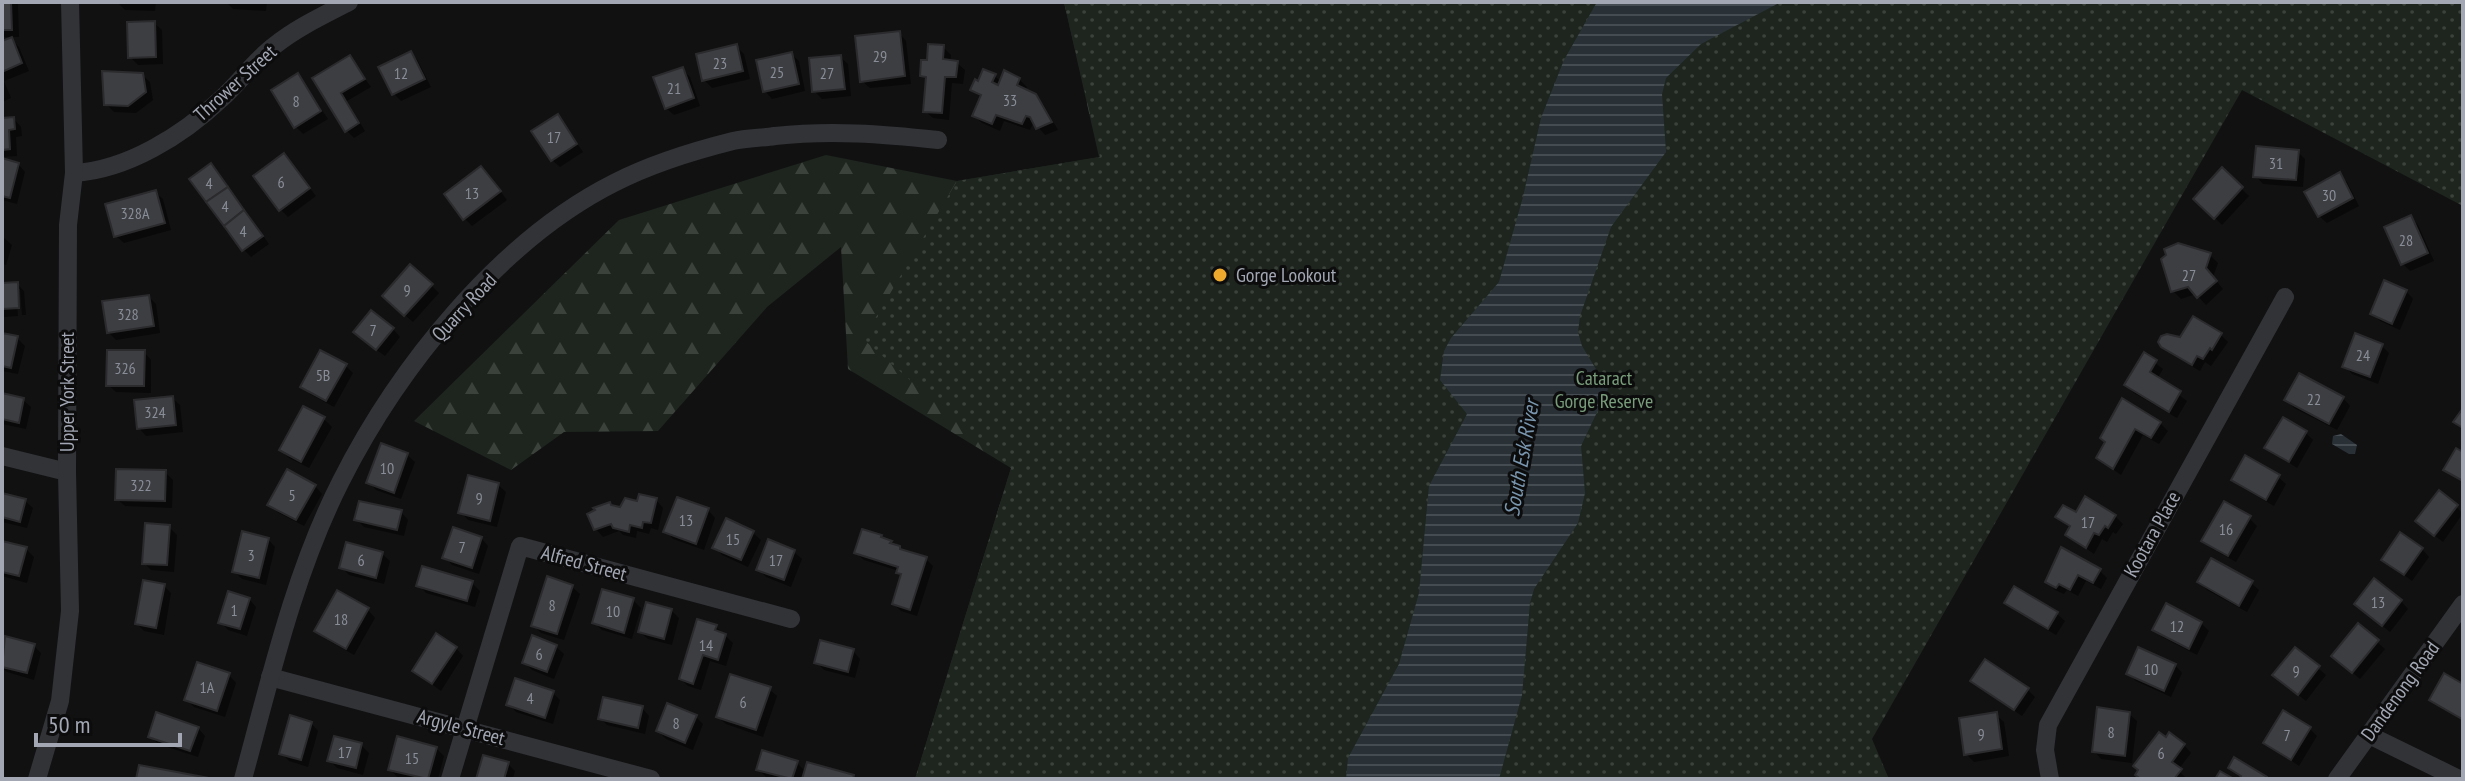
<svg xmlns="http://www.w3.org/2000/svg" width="2465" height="781" font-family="'PT Sans Narrow',sans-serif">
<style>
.forest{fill:url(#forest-firs)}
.park{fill:url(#park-dots)}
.water{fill:url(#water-rules)}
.shadow{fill:#0007}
.building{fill:#3d3e42;stroke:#2b2b2e;stroke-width:2}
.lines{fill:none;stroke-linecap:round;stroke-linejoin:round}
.street{stroke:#323337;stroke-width:18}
.poi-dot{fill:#eda92d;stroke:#0c0c0d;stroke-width:3}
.labels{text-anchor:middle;stroke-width:6;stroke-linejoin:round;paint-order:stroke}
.number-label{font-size:16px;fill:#898d97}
.street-label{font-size:20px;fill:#a2a7b3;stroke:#0c0c0d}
.poi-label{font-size:20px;fill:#a2a7b3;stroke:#0c0c0d;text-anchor:start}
.park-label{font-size:20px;fill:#799d7b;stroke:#0c0c0d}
.water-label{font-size:22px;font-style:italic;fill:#7996ae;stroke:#0c0c0d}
</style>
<defs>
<pattern id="forest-firs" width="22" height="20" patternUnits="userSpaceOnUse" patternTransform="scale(2)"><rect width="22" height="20" fill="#1d251e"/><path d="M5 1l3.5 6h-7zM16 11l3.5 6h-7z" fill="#3b423c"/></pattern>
<pattern id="park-dots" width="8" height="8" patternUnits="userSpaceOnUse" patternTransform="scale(2)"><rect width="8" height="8" fill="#1d251e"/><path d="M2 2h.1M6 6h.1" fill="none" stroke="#3b423c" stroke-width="1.8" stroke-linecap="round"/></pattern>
<pattern id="water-rules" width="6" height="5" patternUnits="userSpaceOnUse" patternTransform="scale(2)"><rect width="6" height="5" fill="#293137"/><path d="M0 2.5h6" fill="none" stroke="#454c52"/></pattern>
</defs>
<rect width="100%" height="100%" fill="#111112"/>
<path class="forest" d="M 1064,2 L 1554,2 L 915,779 L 1011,468 L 848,369 L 841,247 L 767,307 L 658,431 L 564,432 L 511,470 L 414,421 L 619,220 L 826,155 L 957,181 L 1099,157 Z"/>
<path class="park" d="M 1064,2 L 2463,2 L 2463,206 L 2242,90 L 1872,739 L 1889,779 L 915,779 L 1011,468 L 863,339 L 957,181 L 1100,157 Z"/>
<g class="water">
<path d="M 1597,2 L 1781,2 L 1701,44 L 1666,78 L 1662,94 L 1666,152 L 1611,227 L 1580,316 L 1578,332 L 1582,346 L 1608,389 L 1581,446 L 1585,493 L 1578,523 L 1534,589 L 1530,603 L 1522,695 L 1499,779 L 1346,779 L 1348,758 L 1399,664 L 1419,593 L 1429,486 L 1467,414 L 1440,380 L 1444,351 L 1451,338 L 1499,282 L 1523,197 L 1541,118 L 1564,60 Z"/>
<path d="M 2341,434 L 2357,445 L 2355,454 L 2349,454 L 2332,444 L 2333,436 Z"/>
</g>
<g class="shadow">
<path d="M 2,2 L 18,4 L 19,37 L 2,37 Z"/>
<path d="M 156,2 L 155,11 L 125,10 L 118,3 Z"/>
<path d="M 226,2 L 267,2 L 266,11 L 233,9 Z"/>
<path d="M 154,23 L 162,30 L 163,64 L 138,65 L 130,57 Z"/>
<path d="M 899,33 L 906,41 L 911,84 L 870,88 L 862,81 Z"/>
<path d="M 11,39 L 19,47 L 29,71 L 4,81 L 11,98 L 2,102 L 2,43 Z"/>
<path d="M 736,46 L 744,54 L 750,79 L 712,88 L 704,80 Z"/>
<path d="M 943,47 L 951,55 L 950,62 L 957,63 L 965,70 L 963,84 L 952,83 L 949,120 L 933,118 L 925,111 L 928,81 L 922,75 L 929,63 Z"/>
<path d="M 411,53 L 418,61 L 431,87 L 401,101 L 393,93 Z"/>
<path d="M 791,54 L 799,61 L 805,91 L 772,99 L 765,91 Z"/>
<path d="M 840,57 L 848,64 L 851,96 L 822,99 L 814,91 Z"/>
<path d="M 350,58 L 371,87 L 347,101 L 365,131 L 354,138 L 346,130 L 315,79 Z"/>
<path d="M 682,69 L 690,77 L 700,106 L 674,115 L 666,108 Z"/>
<path d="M 142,75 L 150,82 L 153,100 L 136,113 L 114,112 L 106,104 Z"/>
<path d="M 298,76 L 328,119 L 303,134 L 296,127 Z"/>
<path d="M 995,76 L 1001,82 L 1019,79 L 1027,87 L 1025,91 L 1035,96 L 1043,104 L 1058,130 L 1045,135 L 1034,122 L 1030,130 L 1004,121 L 1000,131 L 982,123 L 974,116 L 982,98 L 972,90 Z"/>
<path d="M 558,116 L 583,152 L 560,167 L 552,160 Z"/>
<path d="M 14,119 L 21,127 L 22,136 L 16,137 L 17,156 L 2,157 L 2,131 Z"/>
<path d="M 2298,152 L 2305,159 L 2303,187 L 2263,184 L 2256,176 Z"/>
<path d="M 284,156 L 316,196 L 288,217 L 280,209 Z"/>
<path d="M 2,160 L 18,164 L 25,172 L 17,204 L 2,200 Z"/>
<path d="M 211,165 L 269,244 L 251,257 L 244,250 Z"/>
<path d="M 2222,170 L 2249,196 L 2222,225 L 2196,199 Z"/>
<path d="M 2339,175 L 2347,182 L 2359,206 L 2327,223 L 2319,216 Z"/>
<path d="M 489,176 L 507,200 L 472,226 L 464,218 Z"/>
<path d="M 155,192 L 163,199 L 171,230 L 124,243 L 116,236 Z"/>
<path d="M 2410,218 L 2418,225 L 2434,261 L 2410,271 L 2403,264 Z"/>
<path d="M 2,236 L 12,245 L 6,265 L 2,264 Z"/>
<path d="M 2210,255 L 2218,263 L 2213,277 L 2223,289 L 2206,305 L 2196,294 L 2181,299 L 2173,291 Z"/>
<path d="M 17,284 L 24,291 L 26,315 L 22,315 L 20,289 L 16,289 L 18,316 L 3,317 L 2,285 Z"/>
<path d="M 431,285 L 439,293 L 413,322 L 392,304 Z"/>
<path d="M 2406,291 L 2413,299 L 2400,330 L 2380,321 L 2372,313 Z"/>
<path d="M 149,297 L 156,304 L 160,333 L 116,340 L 108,332 Z"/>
<path d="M 393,329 L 400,337 L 385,356 L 363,340 Z"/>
<path d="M 2,335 L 17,338 L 25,346 L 18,374 L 2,371 Z"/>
<path d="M 2221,335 L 2228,342 L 2211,366 L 2205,362 L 2200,371 L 2171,354 L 2162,346 L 2181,339 Z"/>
<path d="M 2382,346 L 2389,353 L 2378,384 L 2352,374 L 2345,366 Z"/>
<path d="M 144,352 L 151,360 L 151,393 L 116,392 L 108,385 Z"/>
<path d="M 2145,355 L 2163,369 L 2157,379 L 2187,401 L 2177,418 L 2134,393 L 2127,385 Z"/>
<path d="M 345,365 L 353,373 L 334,407 L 310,394 L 302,386 Z"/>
<path d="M 2,395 L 23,400 L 31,407 L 26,429 L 2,424 Z"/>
<path d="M 172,398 L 180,405 L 183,432 L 146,436 L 139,428 Z"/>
<path d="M 2343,398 L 2350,406 L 2337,430 L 2294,408 L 2287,400 Z"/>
<path d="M 2122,400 L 2160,423 L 2168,431 L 2159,444 L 2143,435 L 2121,475 L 2098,458 Z"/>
<path d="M 304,408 L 324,419 L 332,427 L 309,468 L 289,458 L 281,450 Z"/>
<path d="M 2306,433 L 2313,440 L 2297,468 L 2267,448 Z"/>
<path d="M 407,455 L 415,462 L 401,499 L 376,490 L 369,482 Z"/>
<path d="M 165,472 L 173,480 L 172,508 L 125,506 L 117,499 Z"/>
<path d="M 2278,477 L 2286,484 L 2274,506 L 2241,487 L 2233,480 Z"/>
<path d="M 498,485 L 506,492 L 497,527 L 468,520 L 461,512 Z"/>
<path d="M 315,486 L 322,494 L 304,526 L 277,512 L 270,504 Z"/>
<path d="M 2439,493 L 2463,513 L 2443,542 L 2425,528 Z"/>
<path d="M 2,495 L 25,501 L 33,508 L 27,528 L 2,522 Z"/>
<path d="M 656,500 L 663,508 L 658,530 L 651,528 L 649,534 L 637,531 L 636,538 L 623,535 L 619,531 L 603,537 L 596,529 L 613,507 L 621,509 Z"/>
<path d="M 708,510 L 715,518 L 704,550 L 673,539 L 666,531 Z"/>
<path d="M 401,512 L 408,520 L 404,536 L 364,527 L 357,520 Z"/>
<path d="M 2076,515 L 2115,516 L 2123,524 L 2116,534 L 2113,532 L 2107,542 L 2102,539 L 2094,554 L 2067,535 L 2071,528 L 2058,517 Z"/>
<path d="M 2249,518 L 2257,526 L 2236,562 L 2211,548 L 2204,541 Z"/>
<path d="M 169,527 L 177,535 L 174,572 L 151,570 L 144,563 Z"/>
<path d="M 753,533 L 761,540 L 748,567 L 722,555 L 715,547 Z"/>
<path d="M 481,538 L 488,546 L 479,574 L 452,565 L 445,557 Z"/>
<path d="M 268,539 L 275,547 L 266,585 L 242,579 L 234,571 Z"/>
<path d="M 891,542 L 903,552 L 926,559 L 933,566 L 917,616 L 901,611 L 894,604 L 902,577 L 899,571 L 864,560 L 856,553 Z"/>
<path d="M 2,543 L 26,549 L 34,557 L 27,583 L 2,576 Z"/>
<path d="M 2422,549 L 2429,557 L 2412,581 L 2384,560 Z"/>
<path d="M 2062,550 L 2100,571 L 2107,578 L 2101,589 L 2086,581 L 2078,596 L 2067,590 L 2064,594 L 2055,590 L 2048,582 Z"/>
<path d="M 794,552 L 802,559 L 791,587 L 766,577 L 758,569 Z"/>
<path d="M 382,554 L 390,561 L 384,584 L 349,575 L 342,568 Z"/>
<path d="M 2199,582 L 2251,583 L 2259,590 L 2247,612 L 2207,590 Z"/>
<path d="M 472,583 L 480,591 L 475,607 L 426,593 L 419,585 Z"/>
<path d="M 164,586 L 171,593 L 164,635 L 144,631 L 137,624 Z"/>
<path d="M 572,587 L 580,594 L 564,640 L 541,633 L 533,625 Z"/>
<path d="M 2015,589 L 2057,614 L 2065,621 L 2056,635 L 2014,610 L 2007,602 Z"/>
<path d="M 249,599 L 256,607 L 247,636 L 228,630 L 221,622 Z"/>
<path d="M 633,600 L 641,608 L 632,639 L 602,630 L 594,623 Z"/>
<path d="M 2401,601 L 2408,609 L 2390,632 L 2364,611 Z"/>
<path d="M 2167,606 L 2201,623 L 2209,631 L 2197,655 L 2162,637 L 2154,629 Z"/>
<path d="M 368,610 L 375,618 L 354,655 L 324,638 L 316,630 Z"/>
<path d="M 671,610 L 679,618 L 672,645 L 648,639 L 640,632 Z"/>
<path d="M 716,627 L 733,643 L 726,666 L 710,661 L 701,690 L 688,686 L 681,679 Z"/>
<path d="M 6,639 L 34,646 L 41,653 L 34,680 L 7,672 L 2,668 Z"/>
<path d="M 2377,642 L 2385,649 L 2360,679 L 2341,663 Z"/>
<path d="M 556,647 L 564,654 L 554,679 L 532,670 L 524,662 Z"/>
<path d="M 456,648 L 463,656 L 441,691 L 414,671 Z"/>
<path d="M 2295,649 L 2326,675 L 2306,701 L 2283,683 Z"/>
<path d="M 853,651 L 860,659 L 855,678 L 824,670 L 816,662 Z"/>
<path d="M 2175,665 L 2182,673 L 2171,697 L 2136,681 L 2128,673 Z"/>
<path d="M 229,675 L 236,683 L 225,717 L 194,707 L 186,699 Z"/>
<path d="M 2445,676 L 2463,686 L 2463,721 L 2431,700 Z"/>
<path d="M 1972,681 L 2027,689 L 2035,697 L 2022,716 Z"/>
<path d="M 769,689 L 777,696 L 763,737 L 726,724 L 718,717 Z"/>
<path d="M 553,693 L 560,700 L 553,724 L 516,712 L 509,704 Z"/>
<path d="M 642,708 L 649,716 L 645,734 L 607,725 L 600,718 Z"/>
<path d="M 2129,714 L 2137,721 L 2132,763 L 2101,759 L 2094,751 Z"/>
<path d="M 1996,715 L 2004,722 L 2009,756 L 1974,762 L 1966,754 Z"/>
<path d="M 696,717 L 703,724 L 693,750 L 666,739 L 658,731 Z"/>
<path d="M 311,723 L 318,731 L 308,767 L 289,761 L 281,753 Z"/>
<path d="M 198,728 L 205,736 L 198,757 L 158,744 L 150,736 Z"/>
<path d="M 2310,729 L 2317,736 L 2299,766 L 2265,742 Z"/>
<path d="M 361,745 L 369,753 L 363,775 L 337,768 L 329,760 Z"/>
<path d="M 2184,745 L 2191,753 L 2178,770 L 2187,779 L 2142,779 Z"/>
<path d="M 436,748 L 444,756 L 438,779 L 407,779 L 397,777 L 390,769 Z"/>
<path d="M 796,762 L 806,772 L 856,779 L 773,779 L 766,777 L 758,769 Z"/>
<path d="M 508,764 L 515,771 L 513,779 L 478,779 Z"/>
</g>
<g class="building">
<path d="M 2,2 L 11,2 L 12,30 L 2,30 Z"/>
<path d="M 155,21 L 156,57 L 128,58 L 127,22 Z"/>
<path d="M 900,31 L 905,76 L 860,82 L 855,36 Z"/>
<path d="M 12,37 L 22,63 L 2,72 L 2,41 Z"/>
<path d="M 737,44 L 743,71 L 702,81 L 696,54 Z"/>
<path d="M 928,44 L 944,45 L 943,59 L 958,61 L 956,77 L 945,77 L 942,113 L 923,112 L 926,77 L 920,76 L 921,60 L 927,60 Z"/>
<path d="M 411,51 L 425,79 L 392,95 L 378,67 Z"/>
<path d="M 792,52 L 799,84 L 763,92 L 756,60 Z"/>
<path d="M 350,55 L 365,79 L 341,93 L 359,123 L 345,132 L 312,78 Z"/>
<path d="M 841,55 L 845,89 L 812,92 L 809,58 Z"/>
<path d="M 683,67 L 694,98 L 665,109 L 653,77 Z"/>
<path d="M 983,69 L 996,74 L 992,82 L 998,85 L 1004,70 L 1020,78 L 1017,85 L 1036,94 L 1052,122 L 1036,129 L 1030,117 L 1026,116 L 1022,124 L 996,115 L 992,124 L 972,116 L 981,95 L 970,90 L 975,79 L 978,81 Z"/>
<path d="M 102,71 L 143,73 L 146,92 L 128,106 L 104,105 Z"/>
<path d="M 298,73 L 321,111 L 294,128 L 271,90 Z"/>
<path d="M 558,114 L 577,144 L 551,161 L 531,131 Z"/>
<path d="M 14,117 L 15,129 L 9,130 L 10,149 L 2,150 L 2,118 Z"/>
<path d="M 2256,146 L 2299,150 L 2296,180 L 2253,177 Z"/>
<path d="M 284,153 L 310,188 L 279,211 L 253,176 Z"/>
<path d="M 2,158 L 19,163 L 10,198 L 2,196 Z"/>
<path d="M 211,163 L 228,187 L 206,202 L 189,179 Z"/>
<path d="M 481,166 L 501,191 L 463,220 L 444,194 Z"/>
<path d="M 2222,167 L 2243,187 L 2214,219 L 2193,199 Z"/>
<path d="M 2340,172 L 2353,198 L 2318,217 L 2304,192 Z"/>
<path d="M 228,187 L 244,210 L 224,226 L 206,202 Z"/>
<path d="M 156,190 L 165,223 L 114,237 L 105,204 Z"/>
<path d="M 244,210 L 263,236 L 242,251 L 224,226 Z"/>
<path d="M 2411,215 L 2428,253 L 2401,265 L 2384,227 Z"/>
<path d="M 2178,243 L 2211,253 L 2206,268 L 2217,281 L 2197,298 L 2188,287 L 2171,292 L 2161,259 L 2166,255 L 2164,249 Z"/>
<path d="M 410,264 L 433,284 L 404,316 L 382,296 Z"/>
<path d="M 2384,280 L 2407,290 L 2392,324 L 2370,314 Z"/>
<path d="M 18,282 L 19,308 L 2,309 L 2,283 Z"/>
<path d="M 149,295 L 154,326 L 107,333 L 102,301 Z"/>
<path d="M 371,310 L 394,328 L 376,350 L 353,332 Z"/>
<path d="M 2193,316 L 2222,333 L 2212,350 L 2210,348 L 2203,359 L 2197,356 L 2192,365 L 2161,347 L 2158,342 L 2161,336 L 2167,334 L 2180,337 Z"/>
<path d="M 2,333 L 18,336 L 11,368 L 2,366 Z"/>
<path d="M 2355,333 L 2383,344 L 2370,377 L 2342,367 Z"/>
<path d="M 107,350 L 145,350 L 144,386 L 106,386 Z"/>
<path d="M 320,350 L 347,364 L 326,401 L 300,387 Z"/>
<path d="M 2144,352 L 2157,360 L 2150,372 L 2181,391 L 2169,412 L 2124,385 Z"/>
<path d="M 2299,373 L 2344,397 L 2329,424 L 2284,400 Z"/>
<path d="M 2,393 L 24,398 L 19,423 L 2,419 Z"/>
<path d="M 173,396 L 176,425 L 137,429 L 134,400 Z"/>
<path d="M 2122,398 L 2161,422 L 2151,438 L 2135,429 L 2113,469 L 2096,458 L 2105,442 L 2100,438 Z"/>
<path d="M 303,406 L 325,417 L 301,462 L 279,450 Z"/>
<path d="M 2463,408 L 2463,428 L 2453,422 Z"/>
<path d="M 2283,417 L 2307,431 L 2289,462 L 2264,448 Z"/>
<path d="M 381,443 L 408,453 L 394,493 L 366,483 Z"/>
<path d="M 2456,448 L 2463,452 L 2463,481 L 2443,470 Z"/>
<path d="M 2245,455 L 2280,475 L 2266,500 L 2231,480 Z"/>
<path d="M 116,469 L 166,470 L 165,501 L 115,500 Z"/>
<path d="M 287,469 L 316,485 L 296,520 L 267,505 Z"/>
<path d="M 468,475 L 499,483 L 490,521 L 458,513 Z"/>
<path d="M 2439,490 L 2458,505 L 2434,536 L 2415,521 Z"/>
<path d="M 2,493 L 26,499 L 20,522 L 2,517 Z"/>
<path d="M 639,494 L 657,498 L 651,523 L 643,522 L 642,528 L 630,525 L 629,532 L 613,528 L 611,524 L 594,530 L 587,514 L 595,510 L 593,508 L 610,502 L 611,505 L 620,507 L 625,498 L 637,501 Z"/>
<path d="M 2085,496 L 2116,515 L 2108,528 L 2105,526 L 2099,535 L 2094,533 L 2086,548 L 2065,535 L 2070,526 L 2055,517 L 2063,505 L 2076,512 Z"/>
<path d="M 677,497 L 709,508 L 696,544 L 663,532 Z"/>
<path d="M 359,501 L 402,510 L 397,530 L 354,520 Z"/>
<path d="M 2224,501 L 2251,516 L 2228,556 L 2201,541 Z"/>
<path d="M 726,518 L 754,531 L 741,560 L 712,548 Z"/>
<path d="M 145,523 L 170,525 L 167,565 L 142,564 Z"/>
<path d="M 453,527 L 482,537 L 472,568 L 442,558 Z"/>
<path d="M 862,529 L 882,535 L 881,537 L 892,541 L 890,543 L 900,546 L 900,549 L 927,557 L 910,610 L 892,604 L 901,574 L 896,573 L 898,567 L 854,553 Z"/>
<path d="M 242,531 L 269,538 L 259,578 L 232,572 Z"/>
<path d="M 2400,532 L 2423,548 L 2404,575 L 2381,560 Z"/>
<path d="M 768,539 L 795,550 L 784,580 L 756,570 Z"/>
<path d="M 2,541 L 27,547 L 19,576 L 2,572 Z"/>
<path d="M 346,542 L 383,552 L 376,578 L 339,568 Z"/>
<path d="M 2061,547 L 2101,569 L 2093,583 L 2078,575 L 2070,590 L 2059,584 L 2056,588 L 2045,582 Z"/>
<path d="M 2211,558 L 2253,581 L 2239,606 L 2197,582 Z"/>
<path d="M 422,566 L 473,581 L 467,601 L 416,586 Z"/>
<path d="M 547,576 L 573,585 L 557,634 L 531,626 Z"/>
<path d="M 2374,578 L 2402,600 L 2382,626 L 2354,604 Z"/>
<path d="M 143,580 L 165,584 L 156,628 L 135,624 Z"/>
<path d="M 2014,586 L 2058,612 L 2048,629 L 2004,603 Z"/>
<path d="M 602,589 L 634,598 L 624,633 L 592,623 Z"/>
<path d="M 337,590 L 369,608 L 346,649 L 314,631 Z"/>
<path d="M 228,591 L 250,598 L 240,629 L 218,623 Z"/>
<path d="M 646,602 L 672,609 L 664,639 L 638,632 Z"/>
<path d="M 2166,603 L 2202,622 L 2189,649 L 2152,630 Z"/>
<path d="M 697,619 L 717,625 L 715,630 L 726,634 L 718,660 L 703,655 L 693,684 L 679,679 Z"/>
<path d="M 2358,623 L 2379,640 L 2352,673 L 2331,656 Z"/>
<path d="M 436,633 L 457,647 L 432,684 L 412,671 Z"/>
<path d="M 532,635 L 557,645 L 547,672 L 522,663 Z"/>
<path d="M 5,636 L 35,644 L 27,673 L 2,667 Z"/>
<path d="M 820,640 L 854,649 L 848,672 L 814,663 Z"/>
<path d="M 2138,647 L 2176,664 L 2164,691 L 2126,674 Z"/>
<path d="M 2295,647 L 2320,666 L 2298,695 L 2272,675 Z"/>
<path d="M 1985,659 L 2029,688 L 2014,710 L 1970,681 Z"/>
<path d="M 197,662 L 230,673 L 217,711 L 184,700 Z"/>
<path d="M 2444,673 L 2463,684 L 2462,719 L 2429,700 Z"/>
<path d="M 730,674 L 771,687 L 756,730 L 716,717 Z"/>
<path d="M 515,678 L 554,691 L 545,718 L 506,705 Z"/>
<path d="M 603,697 L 643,706 L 638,728 L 598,719 Z"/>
<path d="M 667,703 L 697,715 L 685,743 L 656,731 Z"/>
<path d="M 2097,707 L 2130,712 L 2125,756 L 2092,752 Z"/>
<path d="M 2283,710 L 2311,727 L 2291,760 L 2263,743 Z"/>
<path d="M 156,712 L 199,727 L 190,751 L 148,737 Z"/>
<path d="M 1997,712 L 2002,749 L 1964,755 L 1959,718 Z"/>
<path d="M 290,715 L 312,722 L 301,760 L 279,754 Z"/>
<path d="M 2159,732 L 2166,737 L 2169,732 L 2185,744 L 2172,762 L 2182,769 L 2174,779 L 2141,779 L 2135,775 L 2138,770 L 2133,766 Z"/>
<path d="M 334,736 L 362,743 L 356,768 L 327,761 Z"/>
<path d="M 397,736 L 437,747 L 428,779 L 388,770 Z"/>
<path d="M 762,750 L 798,761 L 792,779 L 756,770 Z"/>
<path d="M 483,755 L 509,762 L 504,779 L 476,779 Z"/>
<path d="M 2234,757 L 2267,777 L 2266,779 L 2239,779 L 2241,776 L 2228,768 Z"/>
<path d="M 807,762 L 854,775 L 853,779 L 802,779 Z"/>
<path d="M 139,765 L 209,778 L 136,779 Z"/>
<path d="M 2220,771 L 2234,779 L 2215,779 Z"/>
</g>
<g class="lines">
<g class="street">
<path d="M 74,173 C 127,170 183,135 221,99 C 240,82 254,61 274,46 C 296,28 324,15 349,2"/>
<path d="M 2,456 L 67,472"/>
<path d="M 270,677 L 651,779"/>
<path d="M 2369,735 L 2459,779"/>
<path d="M 37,779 L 60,701 L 70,611 L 67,472 L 68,225 L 74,173 L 70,2"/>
<path d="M 243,779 C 270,680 294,573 341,481 C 398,368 499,241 614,183 C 651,164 693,151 733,141 C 747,138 762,138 775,136 C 831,130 882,134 938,140"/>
<path d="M 450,779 L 520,546 L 791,619"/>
<path d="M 2050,779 L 2045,750 L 2048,725 L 2285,297"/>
<path d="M 2337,779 L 2463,604"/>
</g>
</g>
<circle class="poi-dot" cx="1220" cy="275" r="8"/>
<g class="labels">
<g class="number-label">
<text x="880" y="62">29</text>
<text x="720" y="69">23</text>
<text x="777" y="78">25</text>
<text x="401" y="79">12</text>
<text x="827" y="79">27</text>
<text x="674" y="94">21</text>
<text x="1010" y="106">33</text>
<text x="296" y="107">8</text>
<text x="554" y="143">17</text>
<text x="2276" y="169">31</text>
<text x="281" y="188">6</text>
<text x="209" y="189">4</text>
<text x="472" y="199">13</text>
<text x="2329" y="201">30</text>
<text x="225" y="212">4</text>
<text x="135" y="219">328A</text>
<text x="243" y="237">4</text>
<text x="2406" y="246">28</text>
<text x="2189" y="281">27</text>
<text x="407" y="296">9</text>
<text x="128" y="320">328</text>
<text x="373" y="336">7</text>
<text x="2363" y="361">24</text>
<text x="125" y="374">326</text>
<text x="323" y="381">5B</text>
<text x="2314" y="405">22</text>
<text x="155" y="418">324</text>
<text x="387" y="474">10</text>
<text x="141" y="491">322</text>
<text x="292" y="501">5</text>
<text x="479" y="504">9</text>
<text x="686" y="526">13</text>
<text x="2088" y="528">17</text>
<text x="2226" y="535">16</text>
<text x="733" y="545">15</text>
<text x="462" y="553">7</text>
<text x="251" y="561">3</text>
<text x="361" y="566">6</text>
<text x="776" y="566">17</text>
<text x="2378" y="608">13</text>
<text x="552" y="611">8</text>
<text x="234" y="616">1</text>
<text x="613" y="617">10</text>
<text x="341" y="625">18</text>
<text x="2177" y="632">12</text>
<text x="706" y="651">14</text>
<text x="539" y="660">6</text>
<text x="2151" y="675">10</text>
<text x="2296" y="677">9</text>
<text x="207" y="693">1A</text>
<text x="530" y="704">4</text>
<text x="743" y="708">6</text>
<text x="676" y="729">8</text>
<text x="2111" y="738">8</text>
<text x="1981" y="740">9</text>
<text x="2287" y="741">7</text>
<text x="345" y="758">17</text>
<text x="2161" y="759">6</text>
<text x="412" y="764">15</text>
</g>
<g class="street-label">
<text transform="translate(235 83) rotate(-42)" y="7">Thrower Street</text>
<text transform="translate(464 307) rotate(-47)" y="7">Quarry Road</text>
<text transform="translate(67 392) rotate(-90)" y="7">Upper York Street</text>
<text transform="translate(2152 534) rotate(-61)" y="7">Kootara Place</text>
<text transform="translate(584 563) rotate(15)" y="7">Alfred Street</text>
<text transform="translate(2400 691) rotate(-54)" y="7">Dandenong Road</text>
<text transform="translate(461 727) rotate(15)" y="7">Argyle Street</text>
</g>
<g class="poi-label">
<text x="1236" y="282">Gorge Lookout</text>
</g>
<g class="park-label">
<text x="1604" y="385">Cataract<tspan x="1604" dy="23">Gorge Reserve</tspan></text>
</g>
<g class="water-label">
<text transform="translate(1521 458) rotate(-80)" y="8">South Esk River</text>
</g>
</g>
<rect width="2465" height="781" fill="none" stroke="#a2a7b3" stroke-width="8"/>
<path d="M36 733v12h144v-12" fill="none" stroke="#a2a7b3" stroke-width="4"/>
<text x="48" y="733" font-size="24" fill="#a2a7b3" stroke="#0c0c0d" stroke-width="6" paint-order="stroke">50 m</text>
</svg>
